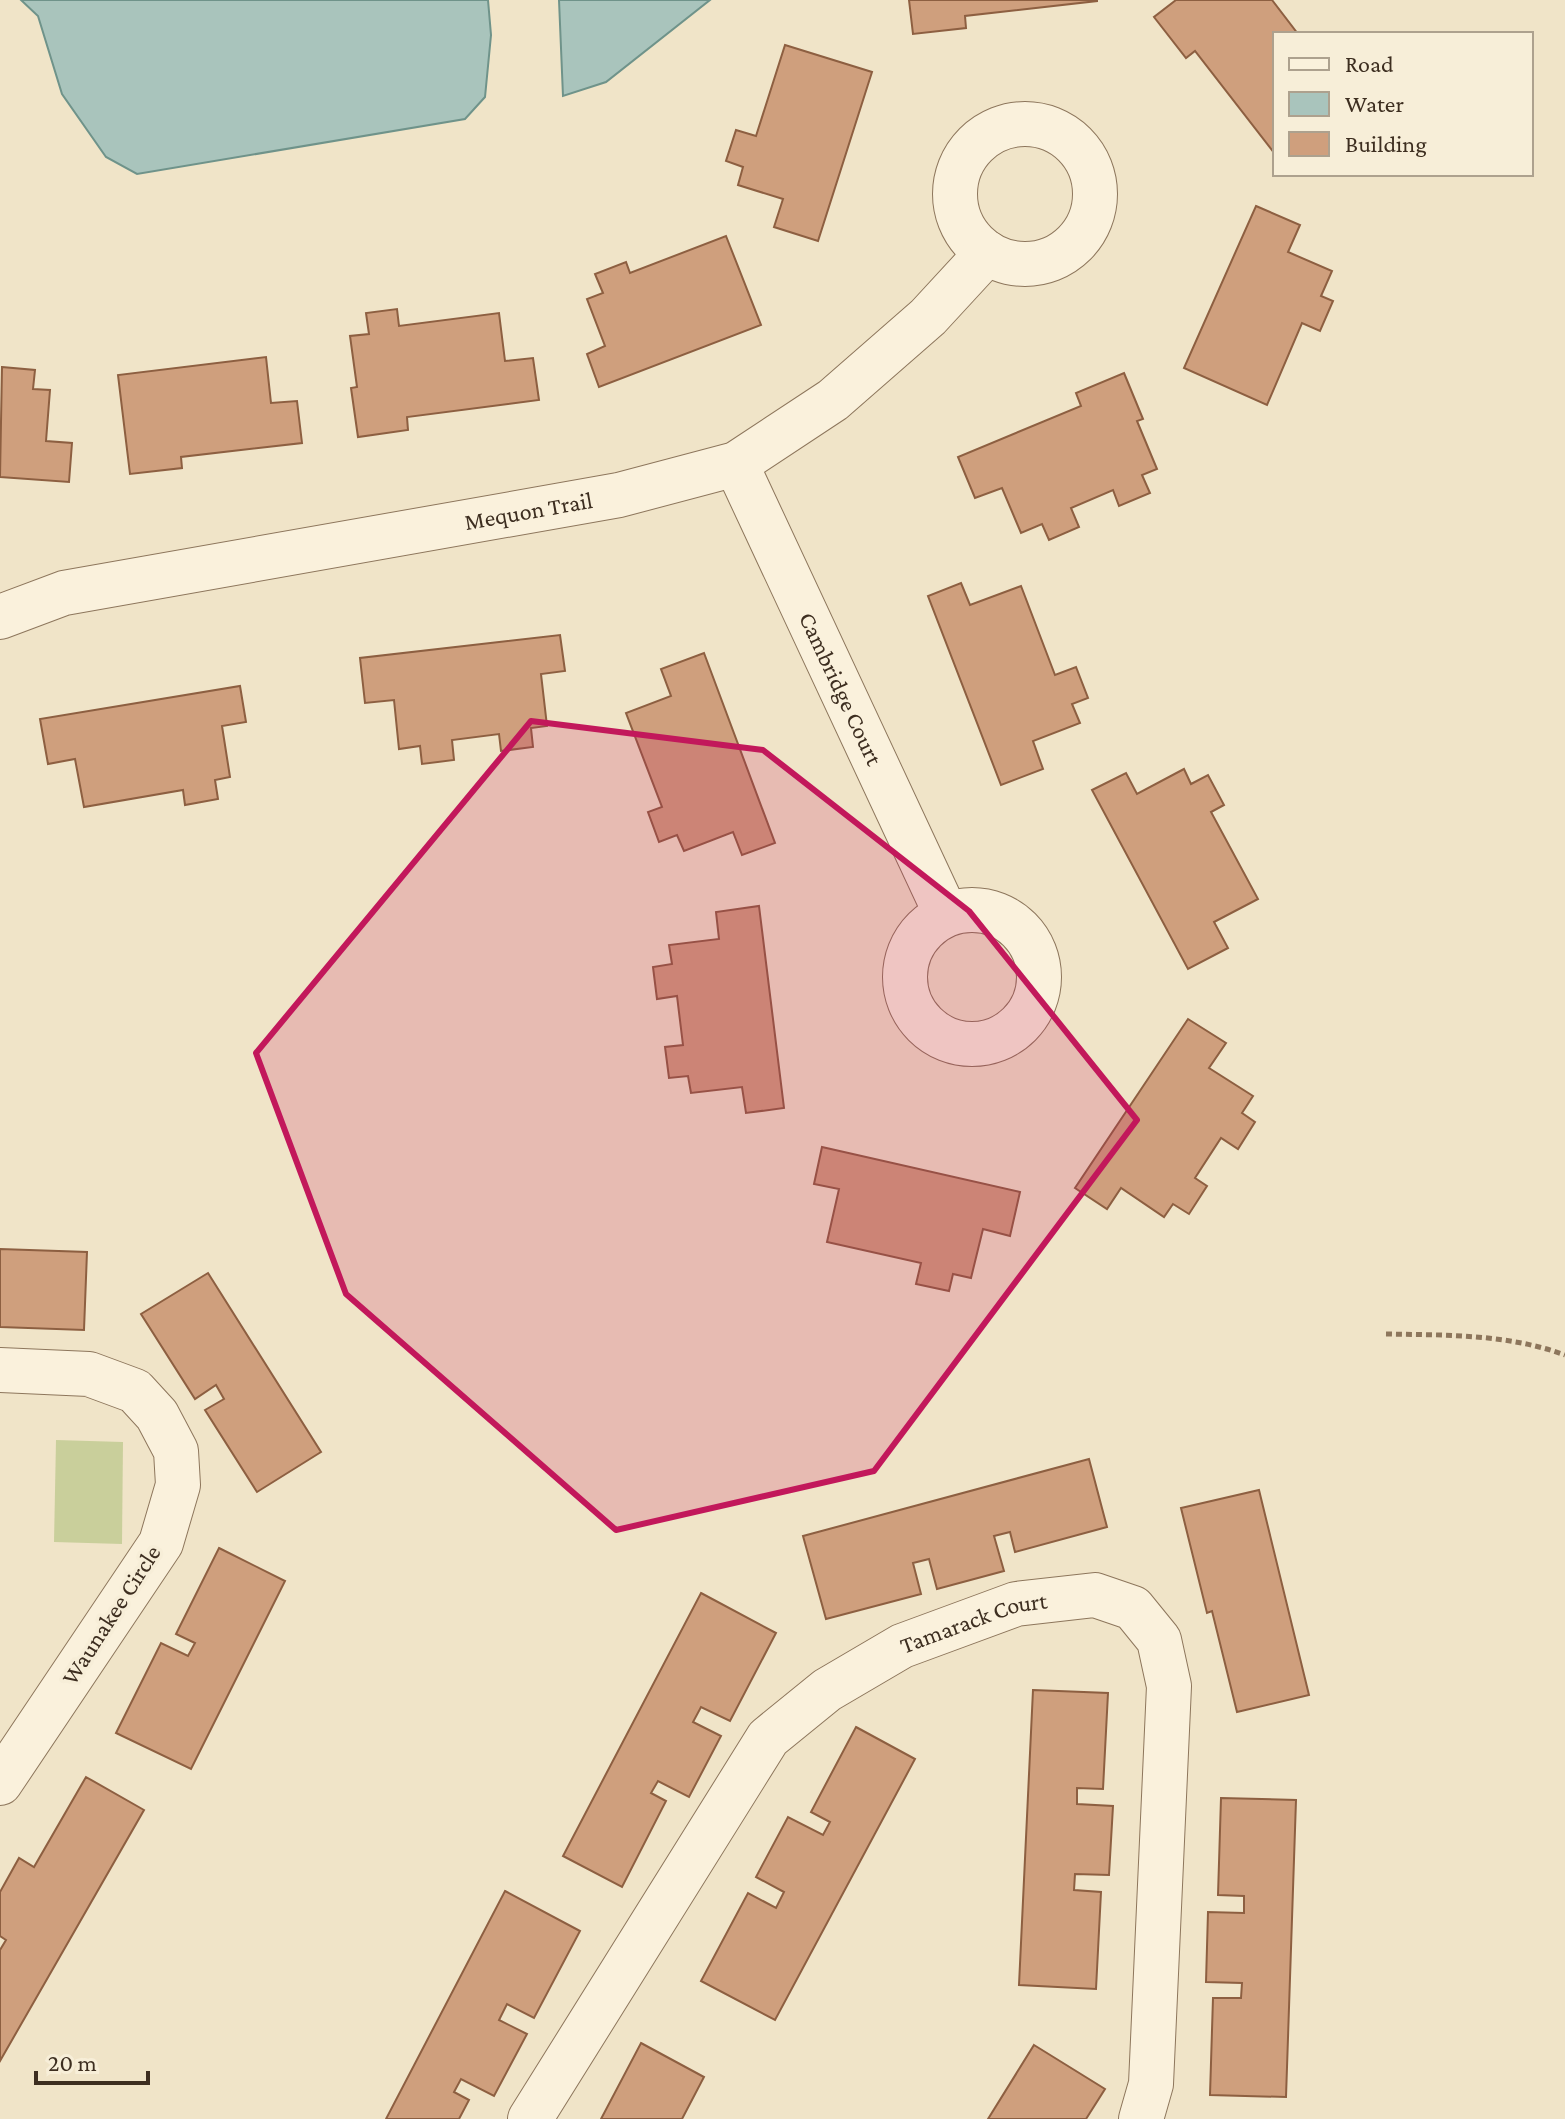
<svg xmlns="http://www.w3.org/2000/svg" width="1565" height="2119" font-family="'Crimson Pro',serif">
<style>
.green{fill:#c9cf9b}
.water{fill:#a9c4bc;stroke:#6f938a;stroke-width:2}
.building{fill:#cf9f7d;stroke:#8d5f41;stroke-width:2}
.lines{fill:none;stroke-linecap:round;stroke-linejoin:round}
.minor-casing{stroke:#8d765c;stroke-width:46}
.path{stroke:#8d765c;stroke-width:5;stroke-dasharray:6 4;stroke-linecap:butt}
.minor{stroke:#faf1dc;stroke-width:44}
.marked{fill:#c2185b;fill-opacity:0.2;stroke:#c2185b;stroke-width:6;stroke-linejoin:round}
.labels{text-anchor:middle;stroke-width:7;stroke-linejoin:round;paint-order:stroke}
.street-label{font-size:24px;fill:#3d2e20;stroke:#f7eed8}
</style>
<rect width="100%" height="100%" fill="#f0e4c8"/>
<path class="green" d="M 56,1440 L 123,1442 L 122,1544 L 54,1542 Z"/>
<g class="water">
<path d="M 21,0 L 488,0 L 491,35 L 485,97 L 465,119 L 137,174 L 106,157 L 62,94 L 38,16 Z"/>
<path d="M 559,0 L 710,0 L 606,82 L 563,96 Z"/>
</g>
<g class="building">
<path d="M 909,0 L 1097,0 L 1097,1 L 965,16 L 966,28 L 913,34 Z"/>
<path d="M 1176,0 L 1272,0 L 1298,34 L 1275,34 L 1275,154 L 1195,51 L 1186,58 L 1154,17 Z"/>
<path d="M 785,45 L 872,72 L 818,241 L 774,227 L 783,199 L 738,185 L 743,167 L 726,161 L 736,130 L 756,136 Z"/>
<path d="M 1256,206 L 1300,225 L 1288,252 L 1332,271 L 1321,296 L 1333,301 L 1320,331 L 1302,323 L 1267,405 L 1184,368 Z"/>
<path d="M 726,236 L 761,325 L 599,387 L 587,354 L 605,346 L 587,299 L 603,293 L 595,274 L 626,262 L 630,273 Z"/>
<path d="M 397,309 L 399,326 L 499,313 L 505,361 L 533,358 L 539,400 L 407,417 L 408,430 L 358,437 L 351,388 L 357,387 L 350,336 L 369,334 L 366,313 Z"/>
<path d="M 266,357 L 271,403 L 297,401 L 302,443 L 181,457 L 182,468 L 130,474 L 118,375 Z"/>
<path d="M 2,367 L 35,370 L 33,389 L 50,390 L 46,441 L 72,443 L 69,482 L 0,477 Z"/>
<path d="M 1124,373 L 1143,419 L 1137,421 L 1157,469 L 1142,475 L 1150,493 L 1119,506 L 1113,490 L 1071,508 L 1079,527 L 1049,540 L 1042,524 L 1021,533 L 1002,488 L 975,498 L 958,457 L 1081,406 L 1076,393 Z"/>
<path d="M 961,583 L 970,605 L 1021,586 L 1055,675 L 1076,667 L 1088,698 L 1072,704 L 1080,723 L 1033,741 L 1043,769 L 1001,785 L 928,596 Z"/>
<path d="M 560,635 L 565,671 L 541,674 L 547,726 L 531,728 L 533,747 L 501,751 L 499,734 L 452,740 L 454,760 L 422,764 L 420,746 L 399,749 L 394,700 L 365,703 L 360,658 Z"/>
<path d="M 704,653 L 775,843 L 742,855 L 733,832 L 684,851 L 677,835 L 659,842 L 648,812 L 662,807 L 626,713 L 671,696 L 661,669 Z"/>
<path d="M 240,686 L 246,722 L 222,726 L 230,777 L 215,780 L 218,799 L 185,805 L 183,790 L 84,807 L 75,759 L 48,764 L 40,719 Z"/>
<path d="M 1184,769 L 1191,784 L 1208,775 L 1224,805 L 1211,812 L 1258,899 L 1214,922 L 1228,948 L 1188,969 L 1092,790 L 1126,773 L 1137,794 Z"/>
<path d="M 759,906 L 784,1108 L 746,1113 L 742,1087 L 691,1093 L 688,1076 L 669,1078 L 665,1047 L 683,1045 L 677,996 L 657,999 L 653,967 L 672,964 L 669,945 L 719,939 L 716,912 Z"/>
<path d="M 1188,1019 L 1226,1043 L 1209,1068 L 1253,1096 L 1242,1113 L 1255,1122 L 1238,1149 L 1221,1138 L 1195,1178 L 1207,1186 L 1189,1214 L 1173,1204 L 1164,1217 L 1121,1188 L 1107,1209 L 1075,1188 Z"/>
<path d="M 822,1147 L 1020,1192 L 1010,1236 L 983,1229 L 971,1278 L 953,1274 L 949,1291 L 916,1284 L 921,1263 L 827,1242 L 839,1189 L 814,1184 Z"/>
<path d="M 0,1249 L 87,1252 L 84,1330 L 0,1327 Z"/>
<path d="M 208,1273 L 321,1452 L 257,1492 L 205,1410 L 224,1399 L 216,1385 L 195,1399 L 141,1314 Z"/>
<path d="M 1089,1459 L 1107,1527 L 1015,1552 L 1010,1532 L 994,1536 L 1004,1571 L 937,1589 L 929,1559 L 913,1563 L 921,1594 L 826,1619 L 803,1536 Z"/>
<path d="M 1259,1490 L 1309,1695 L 1237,1712 L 1212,1611 L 1207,1613 L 1181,1508 Z"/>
<path d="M 219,1548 L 285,1581 L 191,1769 L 116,1733 L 161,1643 L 188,1656 L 195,1643 L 176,1634 Z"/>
<path d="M 701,1593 L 776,1633 L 730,1721 L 701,1707 L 693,1722 L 721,1736 L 689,1797 L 658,1781 L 651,1793 L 666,1801 L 622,1887 L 563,1856 Z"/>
<path d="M 1033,1690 L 1108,1693 L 1103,1789 L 1077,1788 L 1077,1804 L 1113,1806 L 1109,1875 L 1075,1874 L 1074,1890 L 1101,1892 L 1096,1989 L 1019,1985 Z"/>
<path d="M 856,1727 L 915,1759 L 775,2020 L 701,1981 L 748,1893 L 776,1908 L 784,1892 L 756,1877 L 788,1817 L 823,1835 L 830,1822 L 811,1812 Z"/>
<path d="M 86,1777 L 144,1810 L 0,2061 L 0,1950 L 6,1940 L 0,1936 L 0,1892 L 19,1858 L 34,1867 Z"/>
<path d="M 1221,1798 L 1296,1800 L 1286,2097 L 1210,2095 L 1213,1998 L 1241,1998 L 1242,1983 L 1206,1982 L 1208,1912 L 1244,1913 L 1244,1896 L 1218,1895 Z"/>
<path d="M 505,1891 L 580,1931 L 534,2018 L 507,2004 L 499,2020 L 527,2034 L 494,2096 L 461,2079 L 454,2092 L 469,2100 L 459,2119 L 386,2119 Z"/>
<path d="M 641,2043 L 704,2077 L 682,2119 L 601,2119 Z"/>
<path d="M 1034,2045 L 1105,2089 L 1086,2119 L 988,2119 Z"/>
</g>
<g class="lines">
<g class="minor-casing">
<g id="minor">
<circle cx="1025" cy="194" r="70"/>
<path id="s1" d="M 736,464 L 946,914"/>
<path id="s2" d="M 0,617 L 64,593 L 619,495 L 736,464 L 833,400 L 928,317 L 987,253"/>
<circle cx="972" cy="977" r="67"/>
<path d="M 0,1370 L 89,1374 L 135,1391 L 157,1415 L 176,1451 L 178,1485 L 161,1543 L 0,1783"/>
<path id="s3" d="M 530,2119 L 768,1738 L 827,1690 L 902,1646 L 1016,1604 L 1095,1595 L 1133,1608 L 1159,1640 L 1169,1686 L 1151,2084 L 1141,2119"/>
</g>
</g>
<path class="path" d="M 1386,1334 C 1446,1335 1508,1334 1565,1355"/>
<use href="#minor" class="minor"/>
</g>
<path class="marked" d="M 531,721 L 763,750 L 969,911 L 1137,1120 L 874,1471 L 616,1530 L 346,1294 L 256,1053 Z"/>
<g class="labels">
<g class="street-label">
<text dy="8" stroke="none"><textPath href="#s2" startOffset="540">Mequon Trail</textPath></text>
<text dy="8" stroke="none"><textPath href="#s1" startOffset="248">Cambridge Court</textPath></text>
<text transform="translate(111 1615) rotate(-57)" y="8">Waunakee Circle</text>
<text dy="8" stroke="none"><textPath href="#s3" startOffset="688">Tamarack Court</textPath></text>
</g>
</g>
<rect x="1273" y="32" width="260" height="144" fill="#f7eed8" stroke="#ada18e" stroke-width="2"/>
<rect x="1289" y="58" width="40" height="12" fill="#faf1dc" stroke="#ada18e" stroke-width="2"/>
<text x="1345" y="72" font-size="24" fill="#3d2e20">Road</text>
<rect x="1289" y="92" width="40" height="24" fill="#a9c4bc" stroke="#ada18e" stroke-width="2"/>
<text x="1345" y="112" font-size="24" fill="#3d2e20">Water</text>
<rect x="1289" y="132" width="40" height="24" fill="#cf9f7d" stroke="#ada18e" stroke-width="2"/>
<text x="1345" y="152" font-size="24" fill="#3d2e20">Building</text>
<path d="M36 2071v12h112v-12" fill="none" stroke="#3d2e20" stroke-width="4"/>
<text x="48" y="2071" font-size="24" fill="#3d2e20" stroke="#f7eed8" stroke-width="6" paint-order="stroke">20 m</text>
</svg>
